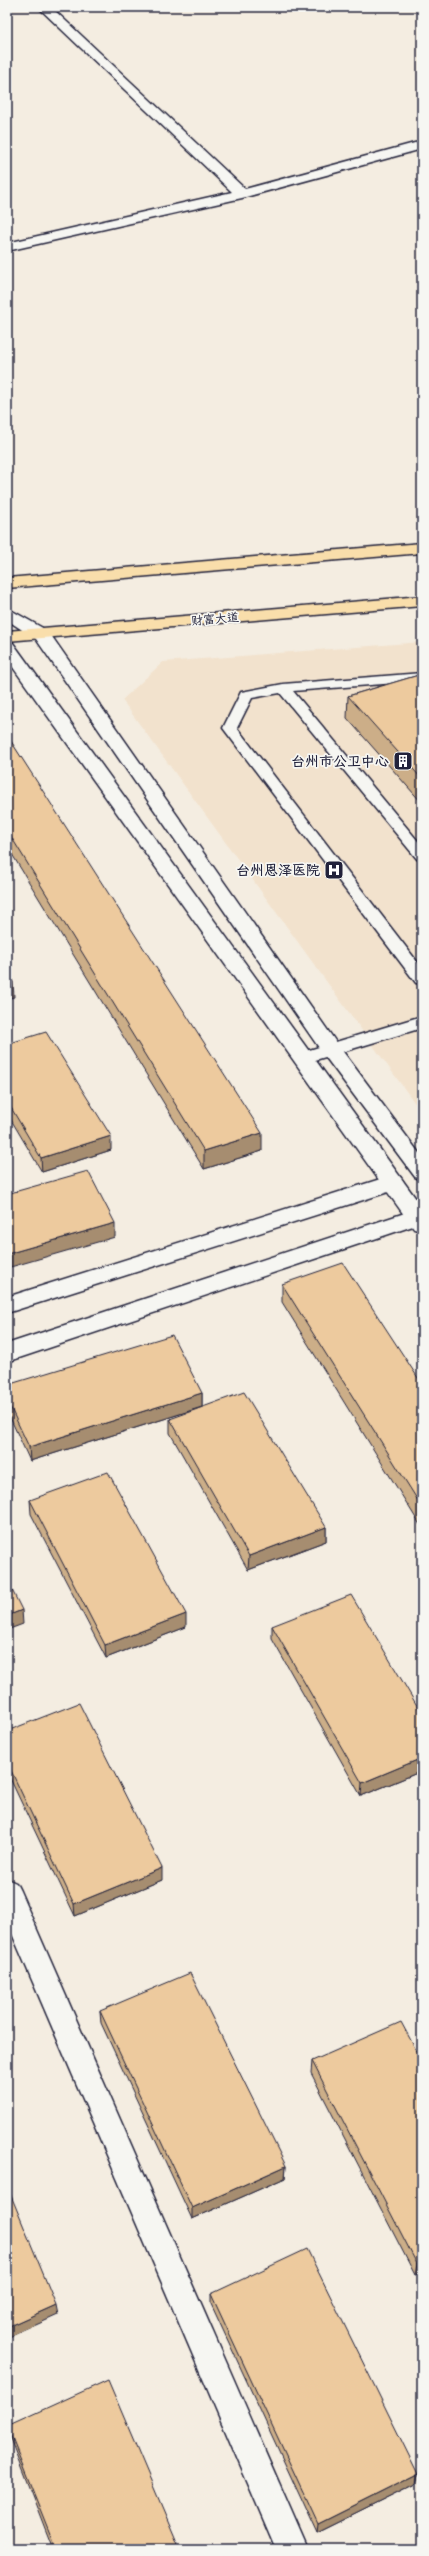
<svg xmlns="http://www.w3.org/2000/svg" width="429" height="2556" font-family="Itim,'LXGW WenKai TC',sans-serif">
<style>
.built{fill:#f2e2cd}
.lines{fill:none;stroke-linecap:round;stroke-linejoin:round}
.service-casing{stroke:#22223b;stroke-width:3}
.minor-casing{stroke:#22223b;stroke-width:3}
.secondary-casing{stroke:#22223b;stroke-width:3}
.primary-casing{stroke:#22223b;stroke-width:3}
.service{fill:#f6f6f2;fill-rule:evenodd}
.minor{fill:#f6f6f2;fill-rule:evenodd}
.secondary{fill:#f6f6f2;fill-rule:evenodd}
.primary{fill:#f9deab;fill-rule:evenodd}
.wall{fill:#ccae88;stroke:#22223b}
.shaded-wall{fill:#a68d6f;stroke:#22223b}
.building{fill:#edca9e;stroke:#22223b}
.labels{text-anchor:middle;stroke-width:3.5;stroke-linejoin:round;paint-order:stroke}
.far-street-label{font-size:12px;fill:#22223b;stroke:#f6f6f2}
.poi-label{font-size:14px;font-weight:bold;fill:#22223b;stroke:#f6f6f2;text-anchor:end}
</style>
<rect width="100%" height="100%" fill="#f4ede1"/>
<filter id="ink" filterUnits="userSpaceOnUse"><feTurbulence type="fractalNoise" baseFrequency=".025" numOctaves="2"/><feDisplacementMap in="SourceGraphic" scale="8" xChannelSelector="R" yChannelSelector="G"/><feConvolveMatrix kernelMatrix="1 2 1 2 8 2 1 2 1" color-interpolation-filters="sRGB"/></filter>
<g filter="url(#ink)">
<path class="built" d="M 422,642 L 422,1113 L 122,700 L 163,662 Z"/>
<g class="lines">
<g class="service-casing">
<g id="service">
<path d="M 422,673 L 422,681 L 293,691 L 422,846 L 422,861 L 417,859 L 280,693 L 252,698 L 237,728 L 422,968 L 422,984 L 416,983 L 223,728 L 241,692 L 283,684 Z"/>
<path d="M 422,1016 L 422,1028 L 302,1064 L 296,1062 L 294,1058 L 296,1054 Z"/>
</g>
</g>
<g class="minor-casing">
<g id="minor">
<path d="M 38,7 L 51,7 L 245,189 L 422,141 L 422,149 L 242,198 L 7,251 L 7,243 L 232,192 Z"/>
<path d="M 393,1175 L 401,1178 L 404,1183 L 401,1188 L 7,1313 L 7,1297 Z"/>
<path d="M 417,1209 L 422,1211 L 422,1223 L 7,1362 L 7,1344 Z"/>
<path d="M 7,1879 L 16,1883 L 20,1891 L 308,2549 L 276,2549 L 7,1922 Z"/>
</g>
</g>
<g class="secondary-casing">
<g id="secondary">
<path d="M 7,608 L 48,631 L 338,1045 L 422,1157 L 422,1180 L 415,1177 L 324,1055 L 36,639 L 7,620 Z"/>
<path d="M 7,642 L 13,643 L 422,1207 L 422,1231 L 414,1229 L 7,659 Z"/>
</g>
</g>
<g class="primary-casing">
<g id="primary">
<path d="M 422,543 L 422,553 L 7,588 L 7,578 Z"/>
<path d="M 422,596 L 422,606 L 7,641 L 7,631 Z"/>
</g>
</g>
<use href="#service" class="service"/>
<use href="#minor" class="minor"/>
<use href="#secondary" class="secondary"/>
<use href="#primary" class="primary"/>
</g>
<g class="wall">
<path d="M 422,674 L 422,803 L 347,718 L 348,696 Z"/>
<path d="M 7,735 L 262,1151 L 204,1169 L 7,846 Z"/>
<path d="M 7,1044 L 111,1150 L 42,1172 L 7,1113 Z"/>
<path d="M 282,1284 L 422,1384 L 422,1528 L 282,1302 Z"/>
<path d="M 7,1385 L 202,1393 L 202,1407 L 30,1461 L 7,1411 Z"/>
<path d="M 170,1419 L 326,1527 L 326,1541 L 248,1570 L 170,1433 Z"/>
<path d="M 30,1500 L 186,1627 L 106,1658 L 31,1514 Z"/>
<path d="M 272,1626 L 422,1714 L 422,1771 L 361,1796 L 272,1639 Z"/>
<path d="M 7,1731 L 162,1880 L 75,1916 L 7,1772 Z"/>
<path d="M 100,2011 L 286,2166 L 285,2178 L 192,2219 L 101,2023 Z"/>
<path d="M 312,2061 L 422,2061 L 422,2272 L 415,2275 L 311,2073 Z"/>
<path d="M 211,2294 L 418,2474 L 416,2484 L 317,2533 L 211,2304 Z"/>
<path d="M 7,2426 L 180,2549 L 53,2549 L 9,2436 Z"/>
</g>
<g class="shaded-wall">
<path d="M 13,982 L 14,997 L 7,999 L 7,984 Z"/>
<path d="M 262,1133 L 262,1151 L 204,1169 L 204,1151 Z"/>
<path d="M 111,1136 L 111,1150 L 42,1172 L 41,1158 Z"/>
<path d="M 115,1223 L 115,1237 L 7,1268 L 7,1254 Z"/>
<path d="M 202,1393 L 202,1407 L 30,1461 L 29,1447 Z"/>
<path d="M 326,1527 L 326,1541 L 248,1570 L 249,1556 Z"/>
<path d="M 22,1610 L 23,1624 L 7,1630 L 7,1616 Z"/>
<path d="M 186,1614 L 186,1627 L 106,1658 L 105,1645 Z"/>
<path d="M 422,1758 L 422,1771 L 361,1796 L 362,1783 Z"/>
<path d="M 162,1868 L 162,1880 L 75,1916 L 74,1904 Z"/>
<path d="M 286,2166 L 285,2178 L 192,2219 L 192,2208 Z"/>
<path d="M 422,2261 L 422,2272 L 415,2275 L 417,2264 Z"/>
<path d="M 56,2305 L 58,2315 L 7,2338 L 7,2327 Z"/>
<path d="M 418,2474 L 416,2484 L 317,2533 L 318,2524 Z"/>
</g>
<g class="building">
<path d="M 422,674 L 422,779 L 348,696 Z"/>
<path d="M 7,735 L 262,1133 L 204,1151 L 7,830 Z"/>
<path d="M 7,972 L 13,982 L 7,984 Z"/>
<path d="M 46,1032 L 111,1136 L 41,1158 L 7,1101 L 7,1044 Z"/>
<path d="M 88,1171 L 115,1223 L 7,1254 L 7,1194 Z"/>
<path d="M 343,1263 L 422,1384 L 422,1507 L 282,1284 Z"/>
<path d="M 172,1335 L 202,1393 L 29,1447 L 7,1400 L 7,1385 Z"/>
<path d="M 244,1392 L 326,1527 L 249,1556 L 170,1419 Z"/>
<path d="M 108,1472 L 186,1614 L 105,1645 L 30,1500 Z"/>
<path d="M 7,1580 L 22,1610 L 7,1616 Z"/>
<path d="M 351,1595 L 422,1714 L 422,1758 L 362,1783 L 272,1626 Z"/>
<path d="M 79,1703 L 162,1868 L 74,1904 L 7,1762 L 7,1731 Z"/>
<path d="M 190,1973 L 286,2166 L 192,2208 L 100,2011 Z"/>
<path d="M 401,2022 L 422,2061 L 422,2261 L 417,2264 L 312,2061 Z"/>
<path d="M 7,2186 L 56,2305 L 7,2327 Z"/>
<path d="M 307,2249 L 418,2474 L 318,2524 L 211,2294 Z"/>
<path d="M 108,2380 L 180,2549 L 56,2549 L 7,2426 Z"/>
</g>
</g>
<defs>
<g id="building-square" transform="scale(1)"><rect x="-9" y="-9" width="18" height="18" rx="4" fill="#22223b" stroke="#f6f6f2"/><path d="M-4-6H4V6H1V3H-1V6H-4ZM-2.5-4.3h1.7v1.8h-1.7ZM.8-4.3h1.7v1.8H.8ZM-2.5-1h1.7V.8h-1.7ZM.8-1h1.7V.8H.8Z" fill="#fff"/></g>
<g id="hospital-square" transform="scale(1)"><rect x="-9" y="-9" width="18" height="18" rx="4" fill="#22223b" stroke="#f6f6f2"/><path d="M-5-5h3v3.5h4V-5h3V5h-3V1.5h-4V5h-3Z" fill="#fff"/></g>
</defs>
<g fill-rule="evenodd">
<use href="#building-square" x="403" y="761"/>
<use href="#hospital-square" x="334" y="870"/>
</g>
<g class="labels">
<g class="far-street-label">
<text transform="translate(215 619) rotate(-5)" y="4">财富大道</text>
</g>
<g class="poi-label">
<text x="389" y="766">台州市公卫中心</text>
<text x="320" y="875">台州恩泽医院</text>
</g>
</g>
<rect width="429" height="2556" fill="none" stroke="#f6f6f2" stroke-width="24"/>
<rect x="12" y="12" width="405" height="2532" fill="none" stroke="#22223b" stroke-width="1.5" filter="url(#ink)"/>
</svg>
